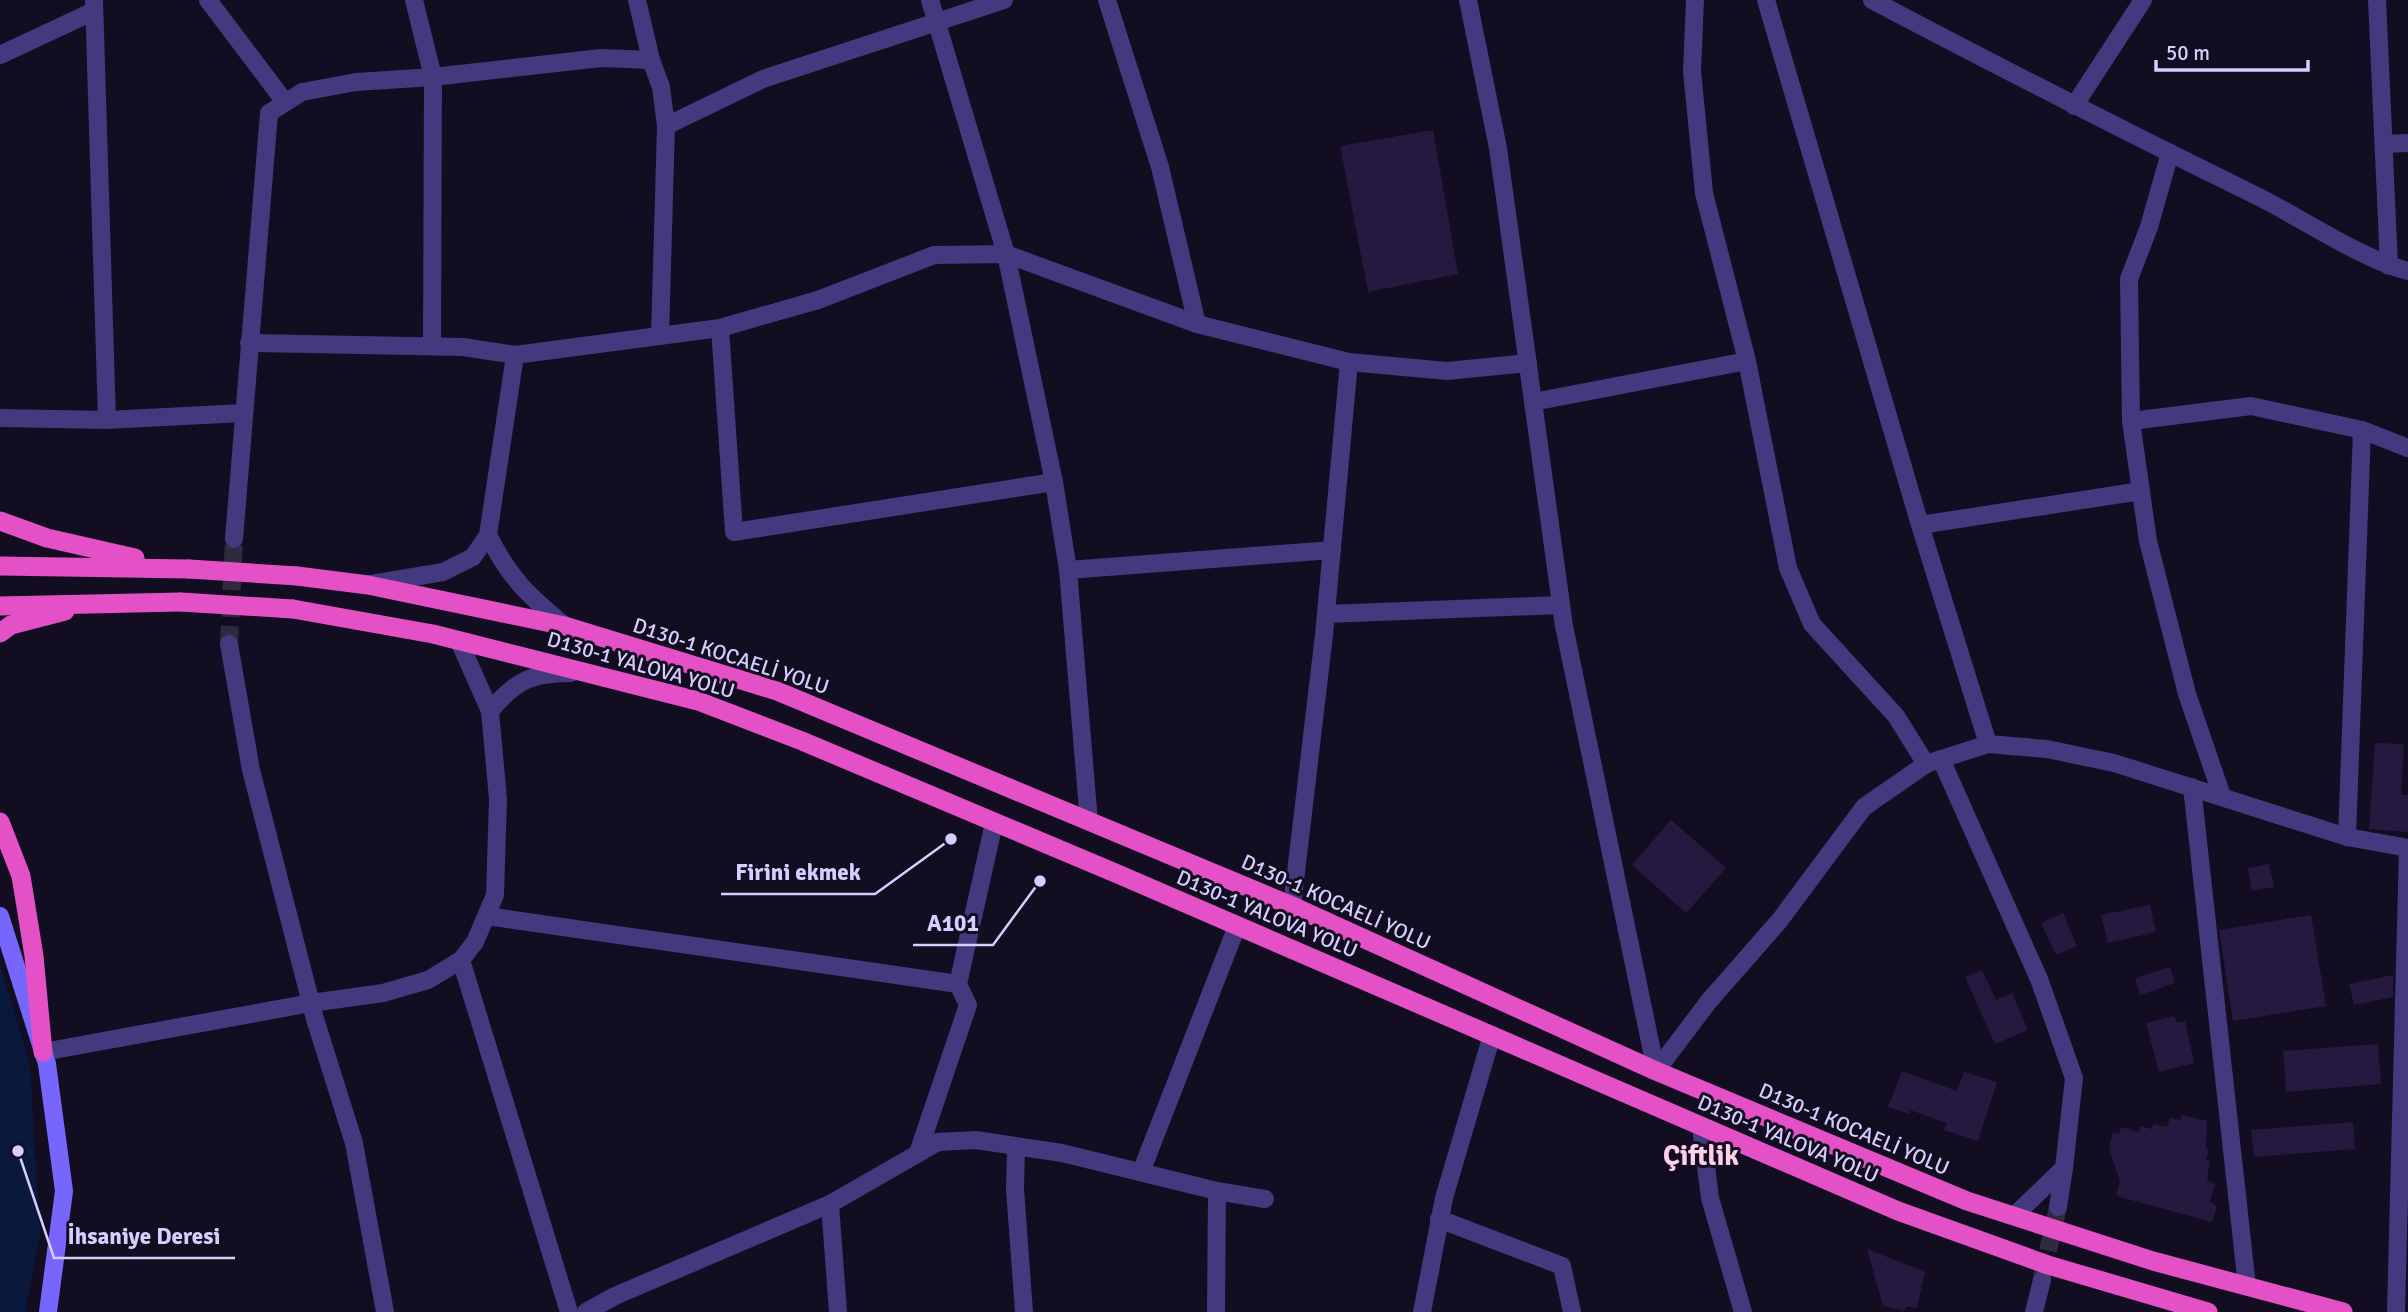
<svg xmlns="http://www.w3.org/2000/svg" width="2408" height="1312" font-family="Signika,sans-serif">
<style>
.water{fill:#0a183c}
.building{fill:#251940}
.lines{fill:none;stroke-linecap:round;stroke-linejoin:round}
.minor-tunnel{stroke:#302a41;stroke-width:18;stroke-dasharray:18 9;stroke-linecap:butt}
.minor{stroke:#42397e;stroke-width:18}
.tertiary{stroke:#42397e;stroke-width:18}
.secondary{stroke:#7766fc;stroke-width:18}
.trunk{stroke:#e450c6;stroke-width:19}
.trunk-bridge{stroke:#e450c6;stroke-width:19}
.labels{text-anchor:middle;stroke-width:6;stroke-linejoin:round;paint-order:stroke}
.street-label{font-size:21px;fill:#d7cdfe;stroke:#120d20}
.district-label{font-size:28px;font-weight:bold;fill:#fecfe9;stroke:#120d20}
.leader{fill:none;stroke:#d7cdfe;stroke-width:2.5}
.callout-dot{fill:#d7cdfe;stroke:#120d20;stroke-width:2.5}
.callout-label{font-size:23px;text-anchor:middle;font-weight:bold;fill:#d7cdfe;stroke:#120d20;stroke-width:6;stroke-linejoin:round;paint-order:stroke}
</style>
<rect width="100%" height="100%" fill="#120d20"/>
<path class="water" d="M 0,964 L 30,1065 L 40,1236 L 25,1312 L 0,1312 Z"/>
<g class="building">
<path d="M 1433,130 L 1458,274 L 1368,292 L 1340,146 Z"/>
<path d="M 2375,743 L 2404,744 L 2401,795 L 2408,795 L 2408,832 L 2369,829 Z"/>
<path d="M 1671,820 L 1726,868 L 1686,913 L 1632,865 Z"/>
<path d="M 2269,864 L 2274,887 L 2252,891 L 2248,868 Z"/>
<path d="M 2150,905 L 2156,932 L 2108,943 L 2101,915 Z"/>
<path d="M 2063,913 L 2077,946 L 2056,955 L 2041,923 Z"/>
<path d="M 2311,915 L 2326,1006 L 2233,1021 L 2219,930 Z"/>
<path d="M 2170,967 L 2175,983 L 2140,995 L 2135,978 Z"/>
<path d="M 1982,970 L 1996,1000 L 2012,993 L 2028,1030 L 1995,1044 L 1965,977 Z"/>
<path d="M 2393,975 L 2393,997 L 2354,1005 L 2349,984 Z"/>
<path d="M 2174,1016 L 2177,1023 L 2185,1021 L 2194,1063 L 2159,1072 L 2146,1023 Z"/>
<path d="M 2378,1044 L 2381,1084 L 2286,1092 L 2283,1051 Z"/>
<path d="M 1902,1071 L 1957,1091 L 1964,1072 L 1997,1082 L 1978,1141 L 1944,1130 L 1947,1123 L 1910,1110 L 1909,1114 L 1888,1107 Z"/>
<path d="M 2182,1115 L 2207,1121 L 2206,1149 L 2209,1149 L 2206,1160 L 2210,1161 L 2207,1180 L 2215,1184 L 2210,1201 L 2217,1207 L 2212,1222 L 2116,1196 L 2120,1181 L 2109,1148 L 2113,1132 L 2119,1134 L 2121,1127 L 2139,1132 L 2140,1126 L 2152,1129 L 2153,1124 L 2167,1127 L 2170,1118 L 2181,1120 Z"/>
<path d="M 2353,1122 L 2355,1149 L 2254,1157 L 2251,1130 Z"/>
<path d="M 1867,1249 L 1925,1272 L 1917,1308 L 1906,1307 L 1905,1311 L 1883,1306 Z"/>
</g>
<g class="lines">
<g class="minor-tunnel">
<path d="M 229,644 L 234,539"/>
<path d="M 2042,1277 L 2058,1207"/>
</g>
<g class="minor">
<path d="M 94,0 L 107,420"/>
<path d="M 208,0 L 285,102"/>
<path d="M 414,0 L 433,77 L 432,346"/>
<path d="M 637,0 L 651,60"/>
<path d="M 930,0 L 1006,254 L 1054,482 L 1068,570 L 1089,822"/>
<path d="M 1107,0 L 1160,167 L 1197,324"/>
<path d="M 1695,0 L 1692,71 L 1704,193 L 1747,361 L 1788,568 L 1812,624 L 1896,716 L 1926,764"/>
<path d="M 1766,0 L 1920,525 L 1988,744"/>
<path d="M 1872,0 C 2001,68 2130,134 2261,198 C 2304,220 2364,260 2408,271"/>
<path d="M 2377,0 L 2389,266"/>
<path d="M 0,55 L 92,12"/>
<path d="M 2074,106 L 2143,0"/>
<path d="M 2384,144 L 2408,143"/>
<path d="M 2170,153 L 2149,227 L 2129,279 L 2131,421 L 2148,541 L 2187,694 L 2222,796"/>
<path d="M 720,328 L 734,532 L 1054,482"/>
<path d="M 660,336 L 666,126 L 763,79 L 1004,0"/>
<path d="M 249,343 L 463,347 L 515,355 L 720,328 L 818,300 L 934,255 L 1006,254 L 1197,324 L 1349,362 L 1447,371 L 1528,363"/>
<path d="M 1533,402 L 1747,361"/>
<path d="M 0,418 L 107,420 L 243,413"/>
<path d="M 2131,421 L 2251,406 L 2362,430 L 2408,448"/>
<path d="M 1920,525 L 2141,491"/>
<path d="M 488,535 C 510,579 528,595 565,626"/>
<path d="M 234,539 L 269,113 L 302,92 L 356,82 L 433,77 L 601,58 L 651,60 L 661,87 L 666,126"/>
<path d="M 1068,570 L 1332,550"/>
<path d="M 371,584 L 443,572 L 473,557 L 488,535 L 515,355"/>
<path d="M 1326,614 L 1561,605"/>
<path d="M 229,644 L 251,770 L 315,1019 L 354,1143 L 385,1312"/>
<path d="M 490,711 C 516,680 532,673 571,673"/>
<path d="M 1941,759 L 2039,979 L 2074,1078 L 2064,1168 L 2014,1216"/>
<path d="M 2192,787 L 2247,1286"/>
<path d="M 2347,837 L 2362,430"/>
<path d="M 1292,906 L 1324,635 L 1349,362"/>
<path d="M 487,916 L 958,984 L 968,1005 L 918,1153"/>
<path d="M 461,960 L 569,1312"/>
<path d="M 958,984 L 994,823"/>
<path d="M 43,1052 L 311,1003 L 383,993 L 428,980 L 461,960 L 475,942 L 495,895 L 498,799 L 490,711 L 459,641"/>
<path d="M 1656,1071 L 1709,1001 L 1780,920 L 1864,807 L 1926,764 L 1988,744 L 2047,749 L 2114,763 L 2347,837 L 2408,848"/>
<path d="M 1701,1127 L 1710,1198 L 1743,1312"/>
<path d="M 1016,1147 L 1015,1189 L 1024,1312"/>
<path d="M 1141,1172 L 1237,926"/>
<path d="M 830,1204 L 838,1312"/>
<path d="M 2058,1207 L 2064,1168"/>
<path d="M 1439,1219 L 1562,1266 L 1572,1312"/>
<path d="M 586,1312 L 615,1296 L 830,1204 L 938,1142 L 976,1140 L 1062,1153 L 1217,1191 L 1265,1199"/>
<path d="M 1216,1312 L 1217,1191"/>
<path d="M 1422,1312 L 1444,1198 L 1492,1035"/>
<path d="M 2034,1312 L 2042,1280"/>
<path d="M 2396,1312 L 2408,848"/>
</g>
<path class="tertiary" d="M 1468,0 L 1498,148 L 1564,626 L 1656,1071"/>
<path class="secondary" d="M 0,916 L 47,1064 L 64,1191 L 48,1312"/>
<g class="trunk">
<path d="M 0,521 L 47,538 L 135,558"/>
<path d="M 0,566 L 189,569"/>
<path d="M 297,576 L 368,585 L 565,626 L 777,691 L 1292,906 L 1656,1071 L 1967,1201 L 2153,1261 L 2343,1312"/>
<path d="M 0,606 L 181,602"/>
<path d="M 293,609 L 433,634 L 698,701 L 802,741 L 1120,875 L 1898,1211 L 2048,1265 L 2208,1312"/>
<path d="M 0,633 L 11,625 L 65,611"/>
<path d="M 0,822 L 21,876 L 34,956 L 43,1052"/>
</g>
<g class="trunk-bridge">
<path d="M 189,569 L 297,576"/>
<path d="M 181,602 L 293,609"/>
</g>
</g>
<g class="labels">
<g class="street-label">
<text transform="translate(731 656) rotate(18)" y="7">D130-1 KOCAELİ YOLU</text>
<text transform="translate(641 665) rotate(16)" y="7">D130-1 YALOVA YOLU</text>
<text transform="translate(1336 902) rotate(24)" y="7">D130-1 KOCAELİ YOLU</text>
<text transform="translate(1267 914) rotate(23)" y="7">D130-1 YALOVA YOLU</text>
<text transform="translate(1854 1129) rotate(23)" y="7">D130-1 KOCAELİ YOLU</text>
<text transform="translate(1788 1139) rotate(23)" y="7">D130-1 YALOVA YOLU</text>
</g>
<g class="district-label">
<text x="1701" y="1165">Çiftlik</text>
</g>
</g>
<path class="leader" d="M951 839L875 894H721M1040 881L993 945H913M18 1151L54 1258H235"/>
<g class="callout-dot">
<circle cx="951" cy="839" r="7"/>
<circle cx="1040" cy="881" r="7"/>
<circle cx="18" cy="1151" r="7"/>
</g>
<g class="callout-label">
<text x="798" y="880">Firini ekmek</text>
<text x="953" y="931">A101</text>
<text x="144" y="1244">İhsaniye Deresi</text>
</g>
<path d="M2156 60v10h152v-10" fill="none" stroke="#d7cdfe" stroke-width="3.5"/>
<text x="2166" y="60" font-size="21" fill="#d7cdfe" stroke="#120d20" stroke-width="5" paint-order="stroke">50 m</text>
</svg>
